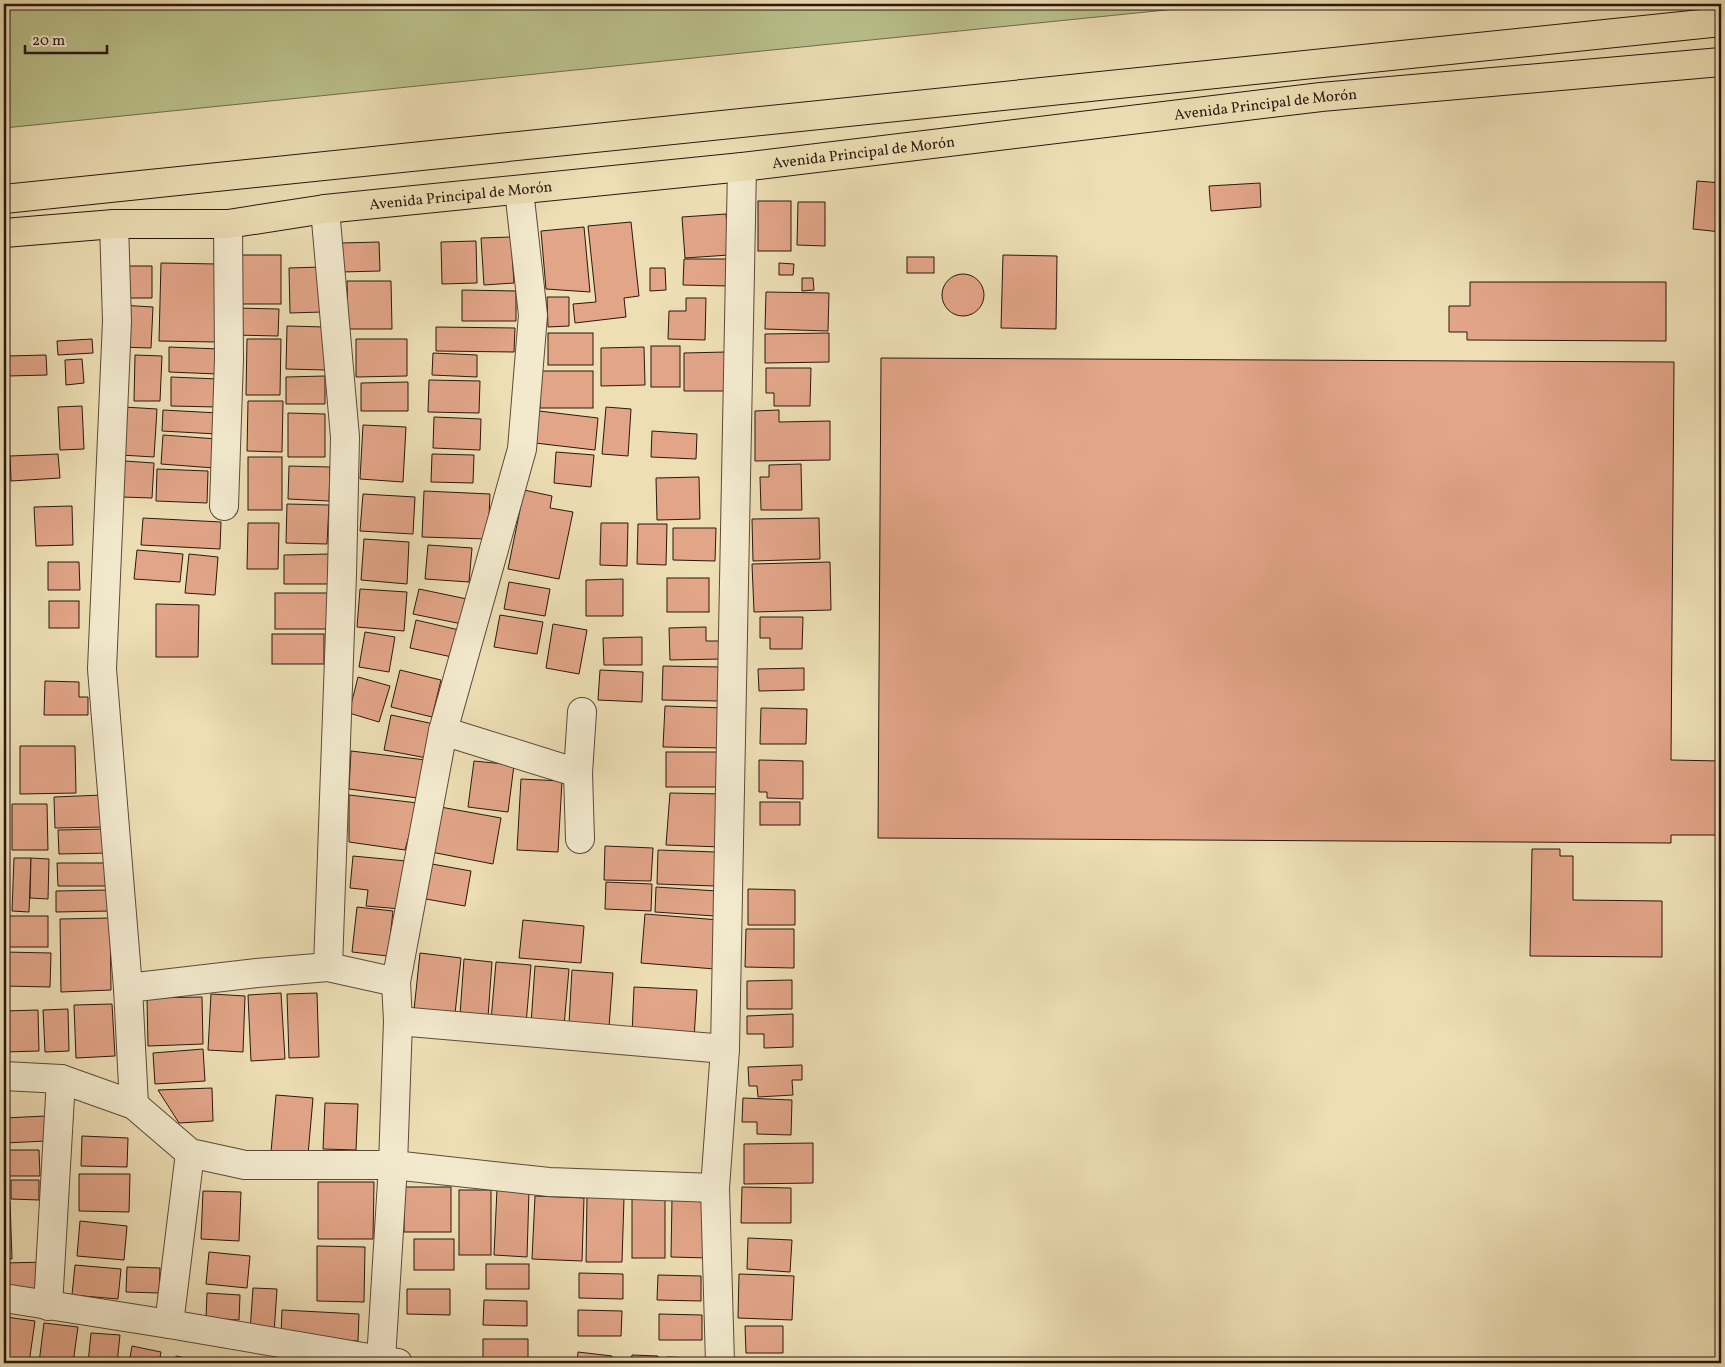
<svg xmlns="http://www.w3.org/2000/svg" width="1725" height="1367" font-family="Vollkorn,serif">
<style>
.green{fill:#bac18c;stroke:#726c4e}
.building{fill:#e2a588;stroke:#2b170f}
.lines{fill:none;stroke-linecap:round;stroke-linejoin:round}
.minor-casing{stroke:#5c4938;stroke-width:30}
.primary-casing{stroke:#2b170f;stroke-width:30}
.minor{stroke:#f3eace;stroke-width:28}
.primary{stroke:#eddeb4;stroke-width:28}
.labels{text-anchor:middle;stroke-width:4.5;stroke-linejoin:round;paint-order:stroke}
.street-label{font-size:15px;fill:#2b170f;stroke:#f3eace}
</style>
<rect width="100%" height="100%" fill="#eddeb4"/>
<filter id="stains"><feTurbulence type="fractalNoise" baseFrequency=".004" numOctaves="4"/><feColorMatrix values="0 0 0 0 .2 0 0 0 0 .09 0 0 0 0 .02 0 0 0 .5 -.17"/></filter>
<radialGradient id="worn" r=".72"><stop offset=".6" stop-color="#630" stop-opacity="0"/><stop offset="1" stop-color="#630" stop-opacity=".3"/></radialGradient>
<path class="green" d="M 4,4 L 1225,4 L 4,128 Z"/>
<g class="building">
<path d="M 1697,181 L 1721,183 L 1721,232 L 1693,229 Z"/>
<path d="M 1260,183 L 1261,207 L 1211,211 L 1209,186 Z"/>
<rect x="758" y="201" width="33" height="50"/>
<path d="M 798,202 L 825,202 L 825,246 L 797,245 Z"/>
<path d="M 726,214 L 729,255 L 685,258 L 682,217 Z"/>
<path d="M 631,222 L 639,296 L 624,298 L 626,317 L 575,323 L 573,304 L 596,302 L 588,226 Z"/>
<path d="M 584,227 L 590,292 L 546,289 L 541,231 Z"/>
<path d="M 511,237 L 514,283 L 484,285 L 481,238 Z"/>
<path d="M 476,241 L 477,283 L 442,284 L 441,242 Z"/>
<path d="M 379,242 L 380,271 L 341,272 L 341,243 Z"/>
<rect x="233" y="255" width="48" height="49"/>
<path d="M 1003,255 L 1057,256 L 1056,329 L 1001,328 Z"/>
<rect x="907" y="257" width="27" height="16"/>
<path d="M 684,259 L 730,259 L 729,286 L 683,285 Z"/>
<path d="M 161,263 L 217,264 L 216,342 L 159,341 Z"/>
<path d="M 779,263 L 794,264 L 793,275 L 779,275 Z"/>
<path d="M 120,266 L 152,266 L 152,298 L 119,298 Z"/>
<path d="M 322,267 L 322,312 L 290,313 L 289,268 Z"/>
<path d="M 650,268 L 665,268 L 666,290 L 650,291 Z"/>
<circle cx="963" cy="295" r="21"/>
<path d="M 802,278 L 813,278 L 814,290 L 802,291 Z"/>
<path d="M 347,281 L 391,281 L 392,329 L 348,329 Z"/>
<path d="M 1470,282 L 1666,282 L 1666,341 L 1467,340 L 1467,332 L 1449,332 L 1449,306 L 1470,306 Z"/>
<path d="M 462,290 L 516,291 L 516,321 L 462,321 Z"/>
<path d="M 766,292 L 829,293 L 828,331 L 765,329 Z"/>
<path d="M 547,297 L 569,297 L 569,326 L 548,327 Z"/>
<path d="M 686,298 L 706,298 L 705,340 L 668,339 L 669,311 L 686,311 Z"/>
<path d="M 120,305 L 153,307 L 151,348 L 118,347 Z"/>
<path d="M 235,308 L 279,309 L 278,336 L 234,335 Z"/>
<path d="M 287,326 L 326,327 L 325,370 L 286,369 Z"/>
<path d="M 436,327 L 515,328 L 514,352 L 436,351 Z"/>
<rect x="548" y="333" width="45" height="32"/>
<path d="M 829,333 L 829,362 L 765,363 L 765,334 Z"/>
<path d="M 92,339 L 93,353 L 58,355 L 57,341 Z"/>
<path d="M 247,339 L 281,339 L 280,395 L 246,395 Z"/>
<path d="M 356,339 L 407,339 L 407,376 L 356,377 Z"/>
<rect x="651" y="346" width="29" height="41"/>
<path d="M 169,347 L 219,349 L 218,374 L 169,372 Z"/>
<path d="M 644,347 L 645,385 L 601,386 L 601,348 Z"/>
<path d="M 726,352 L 726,391 L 684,391 L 684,353 Z"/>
<path d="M 433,353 L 477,355 L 477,377 L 432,375 Z"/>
<path d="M 46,355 L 47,375 L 8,376 L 7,356 Z"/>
<path d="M 135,355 L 162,356 L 160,401 L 134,401 Z"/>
<path d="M 881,358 L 1674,362 L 1671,760 L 1721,761 L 1721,835 L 1671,835 L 1671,843 L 878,838 Z"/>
<path d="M 82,359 L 84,383 L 66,385 L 65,360 Z"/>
<path d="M 766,368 L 811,368 L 810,406 L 774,406 L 774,393 L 766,393 Z"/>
<rect x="540" y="371" width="53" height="37"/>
<path d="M 325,376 L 325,404 L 286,404 L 286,377 Z"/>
<path d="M 171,377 L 218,379 L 217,407 L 171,406 Z"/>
<path d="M 429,380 L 480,381 L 479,413 L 428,412 Z"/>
<path d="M 408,382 L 408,411 L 361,411 L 361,383 Z"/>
<path d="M 248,401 L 283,401 L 282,452 L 247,451 Z"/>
<path d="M 82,406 L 84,449 L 60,450 L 58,407 Z"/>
<path d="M 124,407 L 157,409 L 154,457 L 121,455 Z"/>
<path d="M 606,407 L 631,409 L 628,456 L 602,454 Z"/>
<path d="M 163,410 L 218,413 L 217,434 L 162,431 Z"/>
<path d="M 779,410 L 779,422 L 830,421 L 830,460 L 755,461 L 755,411 Z"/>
<path d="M 539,411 L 598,418 L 595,450 L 535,443 Z"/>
<path d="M 288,413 L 325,414 L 325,457 L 288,457 Z"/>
<path d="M 434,417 L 481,419 L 480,450 L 433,448 Z"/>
<path d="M 363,425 L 406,427 L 403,482 L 360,479 Z"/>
<path d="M 652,431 L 697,434 L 696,459 L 651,457 Z"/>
<path d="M 163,435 L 217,439 L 214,468 L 161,464 Z"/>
<path d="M 556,452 L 594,455 L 591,487 L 554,483 Z"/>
<path d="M 58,454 L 60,478 L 11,481 L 10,456 Z"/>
<path d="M 432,454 L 474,455 L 473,483 L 431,482 Z"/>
<rect x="248" y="457" width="34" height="53"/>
<path d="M 125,461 L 154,463 L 152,498 L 122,497 Z"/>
<path d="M 801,464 L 802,510 L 761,510 L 760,477 L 769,477 L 769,465 Z"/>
<path d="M 289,466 L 330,467 L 329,501 L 288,499 Z"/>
<path d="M 157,469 L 208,471 L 207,503 L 156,501 Z"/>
<path d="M 699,477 L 700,519 L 657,520 L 656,478 Z"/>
<path d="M 524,490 L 552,496 L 550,508 L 573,512 L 559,579 L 508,569 Z"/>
<path d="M 424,491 L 490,494 L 488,539 L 422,537 Z"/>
<path d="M 363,494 L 415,497 L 413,534 L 360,531 Z"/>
<path d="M 287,504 L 329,505 L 327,544 L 286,543 Z"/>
<path d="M 72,506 L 73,545 L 36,546 L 34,507 Z"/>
<path d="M 143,518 L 221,522 L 220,549 L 141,545 Z"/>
<path d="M 819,518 L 820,559 L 753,561 L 752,519 Z"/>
<path d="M 248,523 L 279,523 L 278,569 L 247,569 Z"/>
<path d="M 601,523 L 628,523 L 627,566 L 600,565 Z"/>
<path d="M 638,524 L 667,524 L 666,565 L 637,564 Z"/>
<path d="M 673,528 L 716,528 L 715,561 L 673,560 Z"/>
<path d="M 364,539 L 409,542 L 407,584 L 361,580 Z"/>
<path d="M 428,545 L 472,548 L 469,582 L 425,579 Z"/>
<path d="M 137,550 L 183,554 L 180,582 L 134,579 Z"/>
<path d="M 189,554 L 218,557 L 215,595 L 185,593 Z"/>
<path d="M 330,554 L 330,584 L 284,584 L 284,555 Z"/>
<path d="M 48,562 L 79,562 L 80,590 L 48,590 Z"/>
<path d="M 830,562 L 831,610 L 754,612 L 752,564 Z"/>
<rect x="667" y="578" width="42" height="34"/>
<path d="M 623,579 L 623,616 L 586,616 L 586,580 Z"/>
<path d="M 509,582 L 550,589 L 545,616 L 504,609 Z"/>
<path d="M 360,589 L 407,592 L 404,631 L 357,627 Z"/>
<path d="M 419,589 L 467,599 L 462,624 L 413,614 Z"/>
<rect x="275" y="593" width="54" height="36"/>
<rect x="49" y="601" width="30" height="27"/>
<path d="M 156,604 L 199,605 L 198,657 L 156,657 Z"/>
<path d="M 500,615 L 543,622 L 537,654 L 494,647 Z"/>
<path d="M 760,617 L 803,617 L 802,649 L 770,649 L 770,638 L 760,638 Z"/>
<path d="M 416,620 L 459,630 L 452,657 L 410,648 Z"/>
<path d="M 553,624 L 587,630 L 579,674 L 546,668 Z"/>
<path d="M 706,627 L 706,641 L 721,641 L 722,659 L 670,660 L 669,628 Z"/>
<path d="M 365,632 L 395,637 L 389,672 L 359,667 Z"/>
<rect x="272" y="634" width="52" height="30"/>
<path d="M 642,637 L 642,665 L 604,665 L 603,638 Z"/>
<path d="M 663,666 L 720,667 L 719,701 L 662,700 Z"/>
<path d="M 804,668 L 804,690 L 759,691 L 758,669 Z"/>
<path d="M 400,670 L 441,680 L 432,717 L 391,707 Z"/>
<path d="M 600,670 L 643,672 L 642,702 L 598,700 Z"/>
<path d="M 358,677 L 390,686 L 379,722 L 349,713 Z"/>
<path d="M 45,681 L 79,682 L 79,697 L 88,697 L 88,715 L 44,715 Z"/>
<path d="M 665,706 L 725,708 L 724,748 L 663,747 Z"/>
<path d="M 761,708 L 807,709 L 806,744 L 760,744 Z"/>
<path d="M 391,715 L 434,724 L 427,758 L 384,750 Z"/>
<path d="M 20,746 L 75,746 L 76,793 L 20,794 Z"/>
<path d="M 351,751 L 426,760 L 418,798 L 349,789 Z"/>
<rect x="666" y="752" width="57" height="35"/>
<path d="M 759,760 L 803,761 L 803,799 L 767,798 L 767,792 L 759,792 Z"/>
<path d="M 474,761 L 514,765 L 508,812 L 468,807 Z"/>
<path d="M 521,779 L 562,781 L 558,852 L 517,850 Z"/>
<path d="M 670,793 L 723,794 L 722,847 L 666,845 Z"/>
<path d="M 103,795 L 104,827 L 55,828 L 54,797 Z"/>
<path d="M 349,795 L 418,803 L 405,850 L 349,842 Z"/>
<rect x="760" y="802" width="40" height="23"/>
<path d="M 12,804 L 47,804 L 48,850 L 12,850 Z"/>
<path d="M 435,806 L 501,818 L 493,864 L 426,851 Z"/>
<path d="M 109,829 L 110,853 L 59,854 L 58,830 Z"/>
<path d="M 605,846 L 653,848 L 651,881 L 604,880 Z"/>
<path d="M 1532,849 L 1560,849 L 1560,856 L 1573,856 L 1573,900 L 1662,901 L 1662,957 L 1530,956 Z"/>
<path d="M 658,850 L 716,852 L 715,886 L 657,884 Z"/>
<path d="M 353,856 L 406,861 L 401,909 L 366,906 L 368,890 L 350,888 Z"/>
<path d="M 14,858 L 31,858 L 29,912 L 12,911 Z"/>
<path d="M 31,858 L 49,859 L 48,899 L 30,898 Z"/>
<path d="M 57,863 L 106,863 L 106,886 L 58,886 Z"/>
<path d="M 432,864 L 471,871 L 465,906 L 426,899 Z"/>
<path d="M 606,882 L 652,884 L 651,911 L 605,909 Z"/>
<path d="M 656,887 L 717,891 L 715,916 L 655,912 Z"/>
<path d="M 748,889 L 795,890 L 795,925 L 748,925 Z"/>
<path d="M 109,890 L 110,911 L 56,912 L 56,891 Z"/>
<path d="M 357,907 L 393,911 L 388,956 L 352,952 Z"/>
<path d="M 645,914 L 719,920 L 715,969 L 641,963 Z"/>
<rect x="4" y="916" width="44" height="31"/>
<path d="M 110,918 L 111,990 L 61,992 L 60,919 Z"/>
<path d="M 523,920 L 584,926 L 581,963 L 519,958 Z"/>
<path d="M 746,929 L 794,929 L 794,968 L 745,967 Z"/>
<path d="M 4,952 L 51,953 L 50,987 L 4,986 Z"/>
<path d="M 420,953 L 461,958 L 455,1014 L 414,1010 Z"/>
<path d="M 464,959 L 492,962 L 488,1017 L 460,1015 Z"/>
<path d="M 496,962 L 531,965 L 526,1024 L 491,1021 Z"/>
<path d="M 535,966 L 569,969 L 564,1026 L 531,1024 Z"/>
<path d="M 572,970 L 613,973 L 609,1027 L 569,1024 Z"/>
<path d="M 792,980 L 792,1009 L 747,1009 L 747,981 Z"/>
<path d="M 634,987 L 697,990 L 694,1039 L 632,1035 Z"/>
<path d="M 281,993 L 285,1059 L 251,1061 L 248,995 Z"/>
<path d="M 317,993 L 319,1057 L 289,1058 L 287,994 Z"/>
<path d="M 211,994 L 245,996 L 243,1052 L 208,1050 Z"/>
<path d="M 202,997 L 203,1044 L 148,1046 L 147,998 Z"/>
<path d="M 112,1004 L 115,1056 L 76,1058 L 74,1005 Z"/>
<path d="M 68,1009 L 69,1051 L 45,1052 L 43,1010 Z"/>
<path d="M 38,1010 L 39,1051 L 5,1052 L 4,1011 Z"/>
<path d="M 793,1014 L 793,1047 L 764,1048 L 764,1034 L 747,1034 L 747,1016 Z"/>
<path d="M 203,1049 L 205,1081 L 155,1084 L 153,1053 Z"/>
<path d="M 802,1065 L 802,1080 L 792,1080 L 793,1095 L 758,1097 L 757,1086 L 749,1086 L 748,1067 Z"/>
<path d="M 212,1088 L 213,1121 L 179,1123 L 158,1090 Z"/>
<path d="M 276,1095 L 313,1098 L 308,1155 L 271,1152 Z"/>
<path d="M 743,1098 L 792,1100 L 791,1135 L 757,1134 L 757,1122 L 742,1122 Z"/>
<path d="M 325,1103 L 358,1104 L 356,1150 L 323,1149 Z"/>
<path d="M 46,1116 L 47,1141 L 4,1143 L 4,1118 Z"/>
<path d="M 82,1136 L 128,1138 L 127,1167 L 81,1166 Z"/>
<path d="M 813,1143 L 813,1183 L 744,1184 L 744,1144 Z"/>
<path d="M 4,1150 L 39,1150 L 40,1176 L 5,1176 Z"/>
<path d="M 79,1174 L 130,1174 L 129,1212 L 79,1211 Z"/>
<path d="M 11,1180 L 39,1180 L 39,1200 L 11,1199 Z"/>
<path d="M 318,1182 L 374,1182 L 373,1239 L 318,1239 Z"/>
<rect x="404" y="1187" width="47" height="45"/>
<path d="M 742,1187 L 791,1188 L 791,1223 L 741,1223 Z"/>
<path d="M 497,1189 L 529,1190 L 527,1257 L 494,1255 Z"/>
<rect x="459" y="1190" width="32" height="65"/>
<path d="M 203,1191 L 241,1192 L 239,1241 L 201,1239 Z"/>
<path d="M 535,1196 L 584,1198 L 582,1261 L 532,1259 Z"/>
<path d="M 587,1197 L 624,1198 L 622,1262 L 586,1262 Z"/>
<rect x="632" y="1198" width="33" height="60"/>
<path d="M 672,1198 L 708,1199 L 708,1258 L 671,1257 Z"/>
<path d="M 4,1201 L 10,1201 L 12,1259 L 4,1259 Z"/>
<path d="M 80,1221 L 127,1226 L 124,1260 L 77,1256 Z"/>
<path d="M 748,1238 L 792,1240 L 790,1272 L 747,1269 Z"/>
<rect x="414" y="1239" width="40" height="31"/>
<path d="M 317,1246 L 365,1247 L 364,1302 L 317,1301 Z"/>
<path d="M 209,1252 L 250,1256 L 247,1288 L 206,1284 Z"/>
<path d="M 47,1262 L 47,1291 L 4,1291 L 4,1263 Z"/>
<rect x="486" y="1264" width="43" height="25"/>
<path d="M 75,1265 L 121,1269 L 118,1299 L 72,1295 Z"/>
<path d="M 127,1267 L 160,1268 L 159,1293 L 126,1292 Z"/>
<path d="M 579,1273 L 623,1274 L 623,1299 L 579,1298 Z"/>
<path d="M 739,1274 L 794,1276 L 792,1320 L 738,1318 Z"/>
<path d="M 658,1275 L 701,1276 L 701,1301 L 657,1300 Z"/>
<path d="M 253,1288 L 277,1289 L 274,1333 L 250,1331 Z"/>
<path d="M 407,1289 L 450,1289 L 450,1315 L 407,1314 Z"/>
<path d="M 207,1293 L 240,1295 L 239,1320 L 206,1318 Z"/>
<path d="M 484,1300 L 527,1301 L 527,1326 L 483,1325 Z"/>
<path d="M 282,1310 L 359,1314 L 358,1341 L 281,1336 Z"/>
<path d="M 578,1310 L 622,1311 L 621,1336 L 578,1336 Z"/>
<path d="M 659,1314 L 702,1315 L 702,1340 L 659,1340 Z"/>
<path d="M 6,1317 L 35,1321 L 29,1363 L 4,1361 L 4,1331 Z"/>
<path d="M 44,1323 L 78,1327 L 73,1363 L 39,1363 Z"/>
<path d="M 745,1326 L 783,1326 L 783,1353 L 746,1353 Z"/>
<path d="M 91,1333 L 120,1335 L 117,1363 L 88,1363 Z"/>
<path d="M 483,1339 L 528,1339 L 528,1363 L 483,1362 Z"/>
<path d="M 132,1346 L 161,1352 L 159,1363 L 129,1363 Z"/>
<path d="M 578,1352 L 612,1356 L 611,1363 L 577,1363 Z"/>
<path d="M 632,1355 L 658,1356 L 658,1363 L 631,1363 Z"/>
<path d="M 176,1356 L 200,1361 L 199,1363 L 174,1363 Z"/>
<path d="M 667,1357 L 694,1358 L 694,1363 L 667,1363 Z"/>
<rect x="744" y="1361" width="42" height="2"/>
</g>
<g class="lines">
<g class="minor-casing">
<g id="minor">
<path d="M 325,209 L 345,437 L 342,574 L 328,967"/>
<path d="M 114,224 L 117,321 L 102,669 L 128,988 L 134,1105"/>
<path d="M 224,506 L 229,359 L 228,224"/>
<path d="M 443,731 L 578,773"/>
<path d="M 580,839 L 578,773 L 582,712"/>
<path d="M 128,988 L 257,973 L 328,967 L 396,982"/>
<path d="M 398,1021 L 725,1049"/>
<path d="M 4,1076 L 61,1079 L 134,1105 L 190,1153 L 245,1165 L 393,1165 L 549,1182 L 715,1188"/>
<path d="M 4,1298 L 169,1324 L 398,1363"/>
<path d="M 48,1306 L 61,1079"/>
<path d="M 169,1324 L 190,1153"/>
<path d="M 381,1360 L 393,1165 L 398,1021 L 396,982 L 443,731 L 522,449 L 533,315 L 519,190"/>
<path d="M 720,1363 L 715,1188 L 725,1049 L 742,167"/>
</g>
</g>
<g class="primary-casing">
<g id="primary">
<path d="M 4,199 L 1721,22"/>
<path id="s1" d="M 4,233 L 114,224 L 228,224 L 325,209 L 742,167 L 1321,97 L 1721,62"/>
</g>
</g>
<use href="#minor" class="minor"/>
<use href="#primary" class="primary"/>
</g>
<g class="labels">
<g class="street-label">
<text dy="5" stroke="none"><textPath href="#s1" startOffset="1269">Avenida Principal de Morón</textPath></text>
<text dy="5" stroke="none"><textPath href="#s1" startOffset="864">Avenida Principal de Morón</textPath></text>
<text dy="5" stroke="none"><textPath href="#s1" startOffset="459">Avenida Principal de Morón</textPath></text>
</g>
</g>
<rect width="1725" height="1367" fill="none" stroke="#eddeb4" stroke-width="20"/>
<rect x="5" y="5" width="1715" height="1357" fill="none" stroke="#2b170f" stroke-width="2.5"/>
<rect x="10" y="10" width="1705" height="1347" fill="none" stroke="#2b170f"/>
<path d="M25 45v8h82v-8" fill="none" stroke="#2b170f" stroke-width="2.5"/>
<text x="32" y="45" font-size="15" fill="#2b170f" stroke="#f3eace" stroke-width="4" paint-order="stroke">20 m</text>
<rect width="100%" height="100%" filter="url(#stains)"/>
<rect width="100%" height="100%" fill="url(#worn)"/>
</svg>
